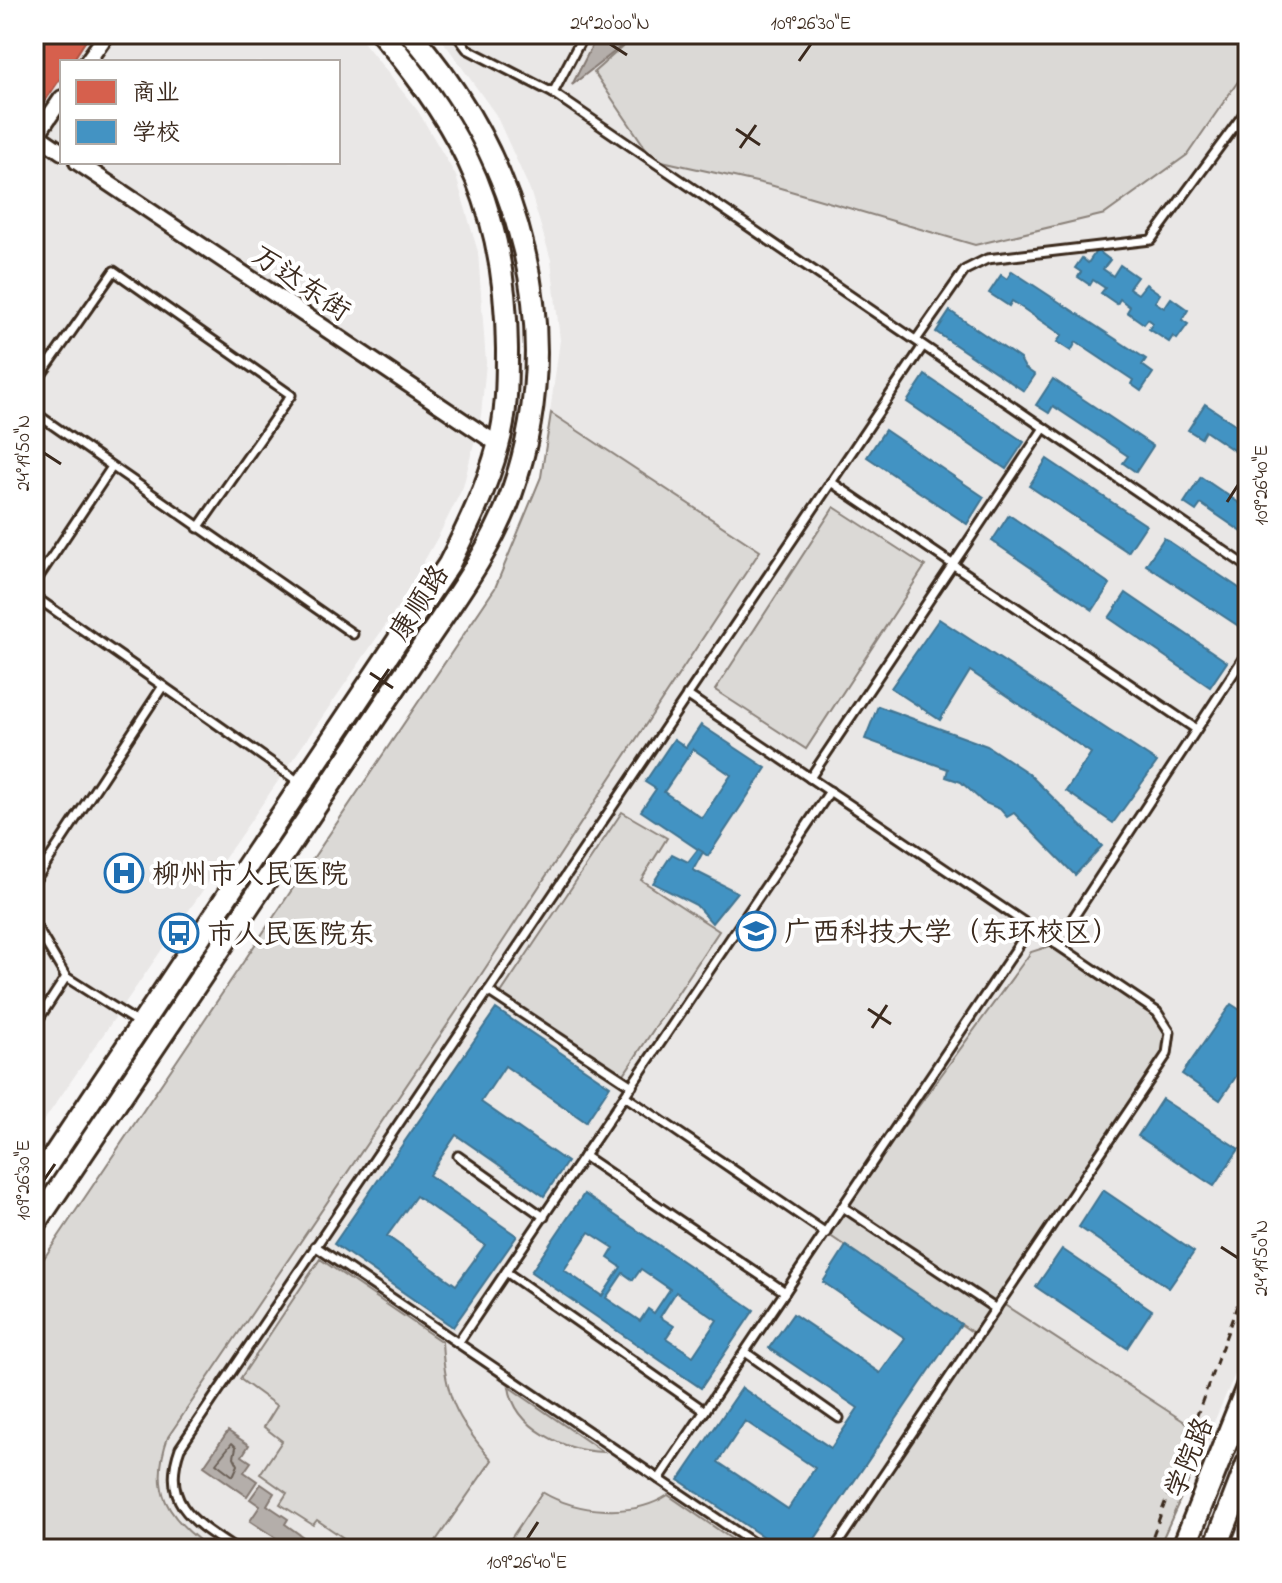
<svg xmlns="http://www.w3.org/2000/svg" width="1282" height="1583" font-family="'Indie Flower','LXGW WenKai TC',sans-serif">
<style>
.built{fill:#e9e7e6;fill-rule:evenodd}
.green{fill:#dbd9d6;stroke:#8b827a;stroke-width:2}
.water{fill:#b4aeaa;stroke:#847972;stroke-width:2}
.shops{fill:#d6604d;stroke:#a8503f;stroke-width:2}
.schools{fill:#4393c3;stroke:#417492;stroke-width:2;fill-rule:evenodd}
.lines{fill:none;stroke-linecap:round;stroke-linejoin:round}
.shore{stroke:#6b5f56;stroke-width:2}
.lane-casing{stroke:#3b2a1e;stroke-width:13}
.street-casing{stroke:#3b2a1e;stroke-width:20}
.secondary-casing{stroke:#3b2a1e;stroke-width:26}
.primary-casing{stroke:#3b2a1e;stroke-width:28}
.path{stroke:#3b2a1e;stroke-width:3;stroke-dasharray:8 6;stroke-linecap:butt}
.lane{stroke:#fff;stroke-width:7}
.street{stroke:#fff;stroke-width:14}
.secondary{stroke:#fff;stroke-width:20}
.primary{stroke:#fff;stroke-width:22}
.ticks{fill:none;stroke:#3b2a1e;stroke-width:3}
.labels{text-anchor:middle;stroke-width:8;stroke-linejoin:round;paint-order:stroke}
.street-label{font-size:28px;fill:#3b2a1e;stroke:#fff}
.poi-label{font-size:28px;fill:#3b2a1e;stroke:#fff;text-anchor:start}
.neatline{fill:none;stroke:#3b2a1e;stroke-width:3}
.ticks-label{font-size:20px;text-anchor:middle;fill:#3b2a1e}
</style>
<rect width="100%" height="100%" fill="#f7f6f6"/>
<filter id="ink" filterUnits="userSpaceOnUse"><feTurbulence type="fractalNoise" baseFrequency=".0125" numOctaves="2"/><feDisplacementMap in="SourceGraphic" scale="16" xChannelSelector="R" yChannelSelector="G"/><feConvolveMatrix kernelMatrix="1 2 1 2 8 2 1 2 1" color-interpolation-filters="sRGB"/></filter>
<g filter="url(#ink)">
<g class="built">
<path d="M 34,34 L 357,34 L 418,111 L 456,176 L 478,252 L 486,363 L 481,415 L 463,487 L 439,535 L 396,610 L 34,1135 ZM 62,62 L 338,62 L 338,162 L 62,162 Z"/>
<path d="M 438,34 L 1248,34 L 1248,1345 L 1158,1549 L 34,1549 L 34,1273 L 495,588 L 541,477 L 560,340 L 551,260 L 530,190 L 496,115 Z"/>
</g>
<g class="green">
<path d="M 637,34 L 1248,34 L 1248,67 L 1187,155 L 1105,214 L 975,245 L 770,185 L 653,159 L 594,72 Z"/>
<path d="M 551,413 L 760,551 L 469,993 L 168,1437 C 149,1491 167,1518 211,1549 L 34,1549 L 34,1273 L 495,588 L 541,477 Z"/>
<path d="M 834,507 L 925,566 L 806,749 L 715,690 Z"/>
<path d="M 622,812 L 667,838 L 641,880 L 719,931 L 622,1077 L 499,996 Z"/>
<path d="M 1056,944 L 1157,1012 L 1170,1032 L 1167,1054 L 1000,1302 L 1208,1437 L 1158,1549 L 834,1549 L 978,1336 L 826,1233 L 1031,952 Z"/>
<path d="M 320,1259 L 442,1342 C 445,1396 456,1419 492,1460 L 435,1542 L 418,1549 L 347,1549 L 351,1543 L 317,1520 L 313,1525 L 280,1504 L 287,1493 L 260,1474 L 282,1441 L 264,1427 L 277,1406 L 240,1379 Z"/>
<path d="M 509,1387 L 603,1452 C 566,1451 515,1429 509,1387 Z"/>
<path d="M 542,1492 C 577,1513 633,1518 668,1495 L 746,1549 L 504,1549 Z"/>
</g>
<g class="water">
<path d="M 598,34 L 637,34 L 572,85 Z"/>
<path d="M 228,1431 L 249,1445 L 242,1456 L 251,1462 L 244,1472 L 257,1481 L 247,1496 L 204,1466 Z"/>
<path d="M 261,1484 L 274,1493 L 267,1505 L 288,1519 L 285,1524 L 306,1539 L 301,1547 L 292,1541 L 288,1546 L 250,1521 L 260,1506 L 250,1499 Z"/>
</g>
<path class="shops" d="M 34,34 L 90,34 L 72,62 L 62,62 L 62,76 L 45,101 L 34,103 Z"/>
<g class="schools">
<path d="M 1097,250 L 1110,260 L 1103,269 L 1113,276 L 1120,265 L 1137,277 L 1129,288 L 1138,294 L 1146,284 L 1160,294 L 1155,302 L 1164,308 L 1171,298 L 1188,310 L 1182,320 L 1188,324 L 1177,339 L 1173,336 L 1169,342 L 1149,329 L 1153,323 L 1148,319 L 1144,324 L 1127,312 L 1130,307 L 1120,299 L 1117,304 L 1101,293 L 1105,288 L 1093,280 L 1090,285 L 1078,277 L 1081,272 L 1075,268 L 1082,258 L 1088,263 Z"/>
<path d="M 1012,271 L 1146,359 L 1142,365 L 1153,373 L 1141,391 L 1131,384 L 1133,380 L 1076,342 L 1071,351 L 1057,342 L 1062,335 L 1012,301 L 1009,306 L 989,293 L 1001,275 L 1007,279 Z"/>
<path d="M 950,311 L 1020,359 L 1025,368 L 1035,375 L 1024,391 L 936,332 Z"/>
<path d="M 925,375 L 1024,442 L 1006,469 L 907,402 Z"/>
<path d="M 1053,379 L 1153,446 L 1136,472 L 1123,463 L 1128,456 L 1053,406 L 1049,413 L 1036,405 Z"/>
<path d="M 1205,404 L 1248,433 L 1248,460 L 1205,431 L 1201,438 L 1188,430 Z"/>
<path d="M 885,430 L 984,497 L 967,524 L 867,457 Z"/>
<path d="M 1047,459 L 1146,525 L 1128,552 L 1029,486 Z"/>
<path d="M 1201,477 L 1248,509 L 1248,536 L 1201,504 L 1196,511 L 1184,503 Z"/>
<path d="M 1009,515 L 1110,584 L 1093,610 L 992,541 Z"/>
<path d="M 1164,538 L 1248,594 L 1246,631 L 1146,565 Z"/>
<path d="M 1126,593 L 1227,662 L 1210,687 L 1109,618 Z"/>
<path d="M 939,619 L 1157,762 L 1113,823 L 1066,791 L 1091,753 L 970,671 L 940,720 L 891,688 Z"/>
<path d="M 878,706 L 987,746 L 1028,773 L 1102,846 L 1075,875 L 1014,813 L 1007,817 L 1000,809 L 983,802 L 961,782 L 946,777 L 948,769 L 865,739 Z"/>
<path d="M 701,725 L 766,768 L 708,856 L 641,811 L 656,789 L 645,782 L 674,739 L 686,747 ZM 693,749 L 731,775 L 702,818 L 664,792 Z"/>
<path d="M 698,849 L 703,852 L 693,870 L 737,892 L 712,923 L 696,905 L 653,883 L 672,854 L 688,862 Z"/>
<path d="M 1231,1004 L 1248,1015 L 1248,1059 L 1220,1100 L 1182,1074 Z"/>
<path d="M 496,1009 L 610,1086 L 586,1122 L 505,1066 L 481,1102 L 567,1162 L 544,1196 L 456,1135 L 429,1175 L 517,1236 L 453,1327 L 334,1244 ZM 416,1196 L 485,1245 L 456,1285 L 387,1236 Z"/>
<path d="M 1162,1099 L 1239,1149 L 1214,1186 L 1138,1136 Z"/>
<path d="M 1103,1190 L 1194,1252 L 1169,1288 L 1079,1227 Z"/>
<path d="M 584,1194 L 754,1310 L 701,1388 L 531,1272 ZM 589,1232 L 614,1248 L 608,1258 L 621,1267 L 602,1296 L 564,1270 ZM 641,1269 L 670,1289 L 654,1313 L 648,1309 L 640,1321 L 606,1298 L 623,1273 L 633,1280 ZM 676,1292 L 717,1320 L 693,1356 L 666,1338 L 674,1326 L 660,1317 Z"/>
<path d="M 846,1246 L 961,1324 L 808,1549 L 781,1549 L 679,1480 L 742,1388 L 831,1448 L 858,1408 L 769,1348 L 793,1314 L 880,1373 L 905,1338 L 823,1282 ZM 745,1421 L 815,1468 L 788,1509 L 718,1462 Z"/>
<path d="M 1062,1249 L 1152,1310 L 1127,1348 L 1036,1287 Z"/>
</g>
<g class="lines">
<path class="shore" d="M 232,1443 L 236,1447 L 234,1457 L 238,1465 L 233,1476 L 216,1463 Z"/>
<g class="lane-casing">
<g id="lane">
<path d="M 456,34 L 467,49 L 553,93 L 1248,567"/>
<path d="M 553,93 L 584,34"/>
<path d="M 916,340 L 965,270 L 987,259 L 1151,240 L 1248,108"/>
<path d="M 34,385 L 114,271 L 291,395 L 198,528"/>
<path d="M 34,412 L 353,634"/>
<path d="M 831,482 L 1196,729"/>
<path d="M 34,584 L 112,467"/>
<path d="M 34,596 L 163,686"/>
<path d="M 687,695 L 1157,1012 L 1170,1032 L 1167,1054 L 834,1549"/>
<path d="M 810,778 L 1044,428"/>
<path d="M 34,882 L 163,686 L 299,782"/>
<path d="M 34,923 L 66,977 L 140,1024"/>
<path d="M 1056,944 L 1248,651"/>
<path d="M 488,991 L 632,1086"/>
<path d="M 34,1026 L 66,977"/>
<path d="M 625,1096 L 826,1233"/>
<path d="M 458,1156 L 544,1217"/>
<path d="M 584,1156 L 785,1292"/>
<path d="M 843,1207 L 996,1309"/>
<path d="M 315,1246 L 762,1549"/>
<path d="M 506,1272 L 705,1411"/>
<path d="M 458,1343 L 830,791"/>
<path d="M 745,1352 L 839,1418"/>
<path d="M 659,1479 L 1031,927"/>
<path d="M 235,1549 C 194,1522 160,1503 180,1448 L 923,346"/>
</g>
</g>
<g class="street-casing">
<g id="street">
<path d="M 87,62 L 107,34"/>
<path d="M 34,133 L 62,152"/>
<path d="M 34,139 L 62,98"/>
<path d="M 77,162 L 499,445"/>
</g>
</g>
<g class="secondary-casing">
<g id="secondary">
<path d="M 34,1185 L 449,564 C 468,526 487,487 498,446 C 507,415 507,381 507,349 C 506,215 468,135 382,34"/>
<path d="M 34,1226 C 126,1089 218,952 310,815 C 348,758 387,700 425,643 C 456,597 492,548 511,495 C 569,331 521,161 411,34"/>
</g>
</g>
<g class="primary-casing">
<g id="primary">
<path d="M 1183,1549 L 1248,1387"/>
<path d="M 1215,1549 L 1248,1464"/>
</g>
</g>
<g class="path">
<path d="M 1148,1549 L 1248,1276"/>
<path d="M 1243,1549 L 1248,1534"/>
</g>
<use href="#lane" class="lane"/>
<use href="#street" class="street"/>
<use href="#secondary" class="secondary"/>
<use href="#primary" class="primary"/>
</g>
</g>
<path class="ticks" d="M 610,44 L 627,55M 799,61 L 811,44M 736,129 L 760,145M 740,148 L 756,125M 44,453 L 61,464M 1227,502 L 1238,485M 370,673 L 393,688M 373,692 L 389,669M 868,1009 L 891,1024M 872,1028 L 887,1005M 44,1180 L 55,1164M 1221,1247 L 1238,1258M 527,1539 L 538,1522"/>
<defs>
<g id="hospital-ring" transform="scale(2)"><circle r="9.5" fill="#fff" stroke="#1f6fb2" stroke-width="1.5"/><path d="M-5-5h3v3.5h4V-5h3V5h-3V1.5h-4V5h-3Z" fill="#1f6fb2"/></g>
<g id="university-ring" transform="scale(2)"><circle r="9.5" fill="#fff" stroke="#1f6fb2" stroke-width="1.5"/><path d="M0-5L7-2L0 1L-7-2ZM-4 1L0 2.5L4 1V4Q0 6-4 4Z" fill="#1f6fb2"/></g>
<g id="bus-ring" transform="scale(2)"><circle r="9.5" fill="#fff" stroke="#1f6fb2" stroke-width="1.5"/><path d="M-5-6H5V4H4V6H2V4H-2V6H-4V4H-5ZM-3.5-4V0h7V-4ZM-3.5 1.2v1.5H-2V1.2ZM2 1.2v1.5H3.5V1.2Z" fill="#1f6fb2"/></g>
</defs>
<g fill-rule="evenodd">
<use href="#hospital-ring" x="124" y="873"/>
<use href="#university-ring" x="756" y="931"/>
<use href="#bus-ring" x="179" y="933"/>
</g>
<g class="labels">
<g class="street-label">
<text transform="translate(302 282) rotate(34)" y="10">万达东街</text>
<text transform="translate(418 602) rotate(-57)" y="10">康顺路</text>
<text transform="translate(1188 1457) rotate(-68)" y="10">学院路</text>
</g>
<g class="poi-label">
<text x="152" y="883">柳州市人民医院</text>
<text x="784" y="941">广西科技大学（东环校区）</text>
<text x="207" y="943">市人民医院东</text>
</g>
</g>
<rect width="1282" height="1583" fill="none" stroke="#fff" stroke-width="88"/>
<rect x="60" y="60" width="280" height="104" fill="#ffffff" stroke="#b1aaa5" stroke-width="2"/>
<rect x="76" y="80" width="40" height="24" fill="#d6604d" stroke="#b1aaa5" stroke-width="2"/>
<text x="132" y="100" font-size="24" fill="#3b2a1e">商业</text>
<rect x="76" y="120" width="40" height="24" fill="#4393c3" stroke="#b1aaa5" stroke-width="2"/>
<text x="132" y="140" font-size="24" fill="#3b2a1e">学校</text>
<rect x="44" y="44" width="1194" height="1495" class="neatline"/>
<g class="ticks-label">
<text x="610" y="29">24°20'00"N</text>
<text x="811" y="29">109°26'30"E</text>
<text transform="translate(22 453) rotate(-90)" y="7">24°19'50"N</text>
<text transform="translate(1260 485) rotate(-90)" y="7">109°26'40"E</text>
<text transform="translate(22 1180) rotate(-90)" y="7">109°26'30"E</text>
<text transform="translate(1260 1258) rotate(-90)" y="7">24°19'50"N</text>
<text x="527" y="1568">109°26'40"E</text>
</g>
</svg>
